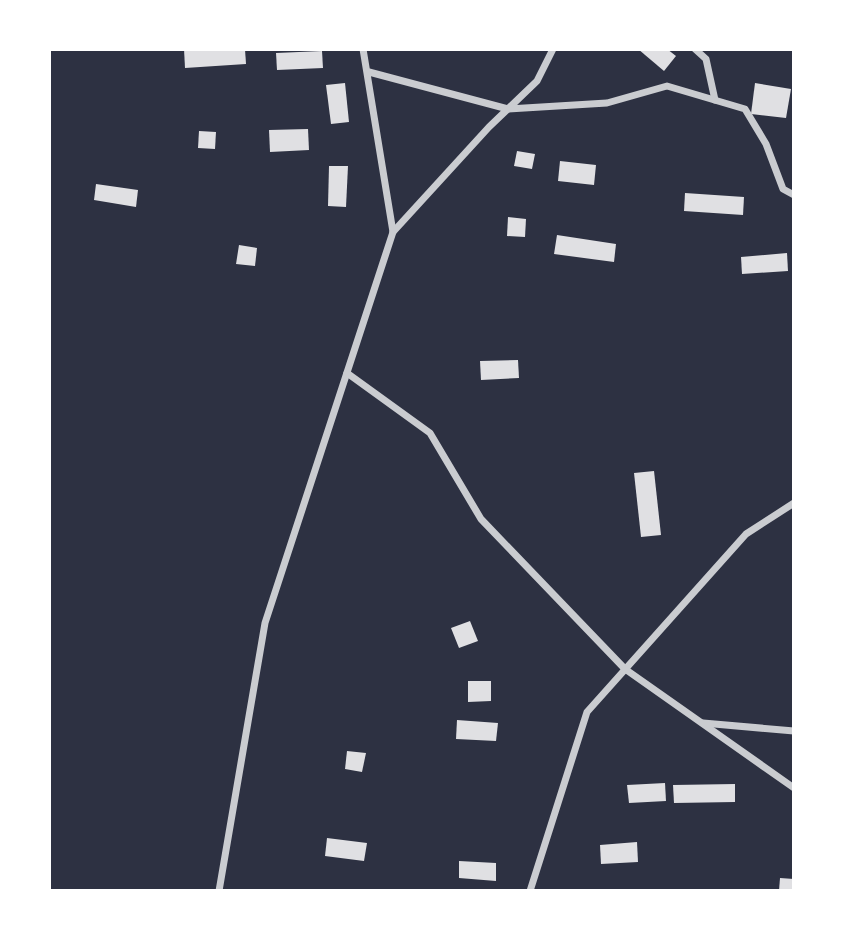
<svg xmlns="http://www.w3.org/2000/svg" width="843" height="940" font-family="Montserrat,sans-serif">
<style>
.building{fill:#e0e0e3}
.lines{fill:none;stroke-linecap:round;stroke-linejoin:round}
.minor{stroke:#caccd0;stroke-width:7}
</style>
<rect width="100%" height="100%" fill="#2d3142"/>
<g class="building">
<path d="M 184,49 L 245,49 L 246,64 L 185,68 Z"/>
<path d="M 638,49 L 667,49 L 676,56 L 664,71 Z"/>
<path d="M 322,51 L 323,68 L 277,70 L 276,53 Z"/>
<path d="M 345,83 L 349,122 L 331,124 L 326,85 Z"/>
<path d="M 755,83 L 791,89 L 786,118 L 751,114 Z"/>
<path d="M 308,129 L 309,150 L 270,152 L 269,130 Z"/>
<path d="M 199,131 L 216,132 L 215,149 L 198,148 Z"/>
<path d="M 517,151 L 535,154 L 532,169 L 514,166 Z"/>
<path d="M 560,161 L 596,165 L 594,185 L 558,181 Z"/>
<path d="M 329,166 L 348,166 L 346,207 L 328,206 Z"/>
<path d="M 96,184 L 138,190 L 136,207 L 94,200 Z"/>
<path d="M 685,193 L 744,197 L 743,215 L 684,211 Z"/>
<path d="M 508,217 L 526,219 L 525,237 L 507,236 Z"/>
<path d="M 557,235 L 616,244 L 614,262 L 554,254 Z"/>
<path d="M 239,245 L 257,248 L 255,266 L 236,264 Z"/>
<path d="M 787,253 L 788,271 L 742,274 L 741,257 Z"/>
<path d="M 518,360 L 519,378 L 481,380 L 480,361 Z"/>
<path d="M 654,471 L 661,535 L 641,537 L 634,473 Z"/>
<path d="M 470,621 L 478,641 L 459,648 L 451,628 Z"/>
<path d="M 468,681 L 491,681 L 491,701 L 468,702 Z"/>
<path d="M 457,720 L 498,723 L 496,741 L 456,739 Z"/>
<path d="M 347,751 L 366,753 L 362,772 L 345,769 Z"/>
<path d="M 665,783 L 666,801 L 629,803 L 627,785 Z"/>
<path d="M 735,784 L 735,802 L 674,803 L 673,785 Z"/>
<path d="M 327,838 L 367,843 L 364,861 L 325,856 Z"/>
<path d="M 637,842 L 638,862 L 601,864 L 600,845 Z"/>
<path d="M 459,861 L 496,863 L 496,881 L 459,878 Z"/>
<path d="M 780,878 L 794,879 L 794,891 L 779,891 Z"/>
</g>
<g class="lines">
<g class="minor">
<path d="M 695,49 L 706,59 L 715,100"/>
<path d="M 369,72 L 508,109 L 607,103 L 667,86 L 745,109 L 766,144 L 783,189 L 794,195"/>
<path d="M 393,232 L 489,127 L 537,81 L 553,49"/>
<path d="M 347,373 L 430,433 L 481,519 L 625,669 L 794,788"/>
<path d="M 703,723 L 794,731"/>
<path d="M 219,891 L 265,623 L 393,232 L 363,49"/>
<path d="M 530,891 L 587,712 L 746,534 L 794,503"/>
</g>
</g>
<rect width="843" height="940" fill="none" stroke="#ffffff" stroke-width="102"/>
</svg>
